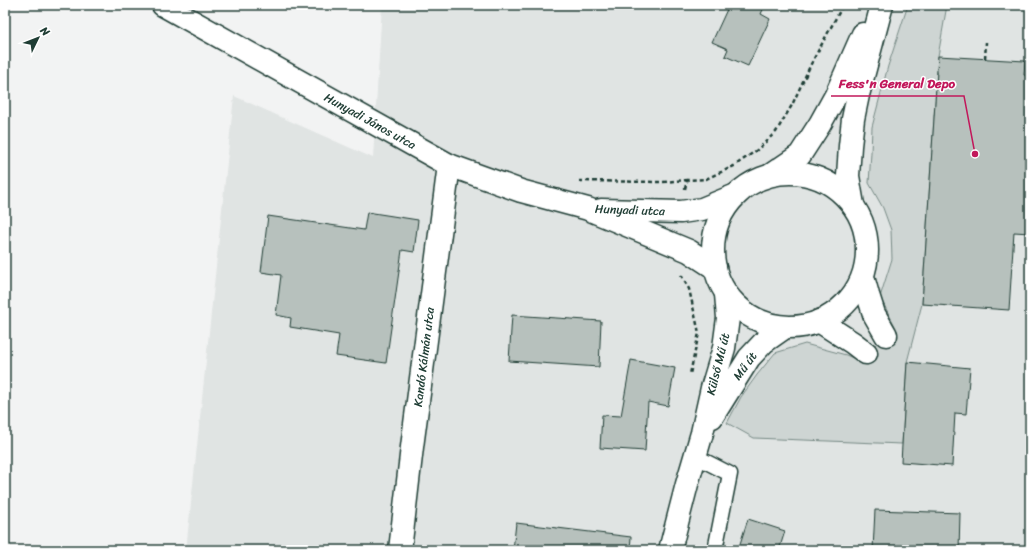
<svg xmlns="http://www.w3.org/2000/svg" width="1035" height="555" font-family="Sriracha,sans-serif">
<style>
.built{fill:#e0e4e3}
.green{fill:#ced5d3;stroke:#768984}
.building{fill:#b7c1bd;stroke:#1f3d34}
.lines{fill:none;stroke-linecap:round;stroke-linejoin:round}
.lane-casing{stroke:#1f3d34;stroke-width:17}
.street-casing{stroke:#1f3d34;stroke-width:25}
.secondary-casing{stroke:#1f3d34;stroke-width:25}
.path{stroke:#1f3d34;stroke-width:2.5;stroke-dasharray:4 3;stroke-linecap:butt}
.lane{stroke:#fff;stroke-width:14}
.street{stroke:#fff;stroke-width:22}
.secondary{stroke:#fff;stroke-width:22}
.labels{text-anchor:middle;stroke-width:3;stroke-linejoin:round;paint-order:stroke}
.street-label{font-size:12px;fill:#1f3d34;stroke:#fff}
.leader{fill:none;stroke:#c2185b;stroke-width:1.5}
.callout-dot{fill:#c2185b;stroke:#fff;stroke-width:1.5}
.callout-label{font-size:13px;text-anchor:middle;font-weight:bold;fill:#c2185b;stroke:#fff;stroke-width:3;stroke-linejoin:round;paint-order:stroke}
</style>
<rect width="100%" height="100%" fill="#f2f3f3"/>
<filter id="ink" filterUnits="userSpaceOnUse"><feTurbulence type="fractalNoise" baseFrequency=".025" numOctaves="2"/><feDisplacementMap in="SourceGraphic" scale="8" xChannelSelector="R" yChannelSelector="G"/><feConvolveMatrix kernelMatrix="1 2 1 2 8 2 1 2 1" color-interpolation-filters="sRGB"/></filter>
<g filter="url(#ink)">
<path class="built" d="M 382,5 L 908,5 L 888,66 L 872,127 L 871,153 L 869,183 L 883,208 L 891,230 L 892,259 L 880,297 L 897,328 L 886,335 L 862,363 L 775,353 L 757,375 L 741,397 L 727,423 L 902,444 L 907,362 L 922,304 L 938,56 L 947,5 L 1030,5 L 1030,550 L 186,550 L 234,96 L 373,158 Z"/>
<path class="green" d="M 908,5 L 947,5 L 938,56 L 922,304 L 907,362 L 902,444 L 754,438 L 727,423 L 741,397 L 757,375 L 775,353 L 805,344 L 846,355 L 862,362 L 866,353 L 886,335 L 896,328 L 880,297 L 892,259 L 891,230 L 883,208 L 869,183 L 871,153 L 872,127 L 888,66 Z"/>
<g class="building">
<path d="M 729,5 L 765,5 L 761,14 L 770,19 L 748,66 L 725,56 L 728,49 L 712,42 Z"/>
<path d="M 938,56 L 1025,61 L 1024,75 L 1030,76 L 1030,233 L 1014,232 L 1009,310 L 922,304 Z"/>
<path d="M 367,212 L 418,220 L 414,252 L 402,250 L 386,363 L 336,356 L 339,335 L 290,327 L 291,318 L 276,315 L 281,275 L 261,272 L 268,216 L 364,230 Z"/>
<path d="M 512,315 L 601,321 L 599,367 L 509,361 Z"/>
<path d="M 631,360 L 675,368 L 668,406 L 648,402 L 645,451 L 600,448 L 602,415 L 621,416 Z"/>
<path d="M 907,362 L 970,368 L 966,414 L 955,413 L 952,466 L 901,462 Z"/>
<path d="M 875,510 L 960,513 L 959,550 L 873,550 Z"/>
<path d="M 748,519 L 785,531 L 779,550 L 738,550 Z"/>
<path d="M 516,523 L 631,537 L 630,550 L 513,550 Z"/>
</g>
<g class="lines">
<g class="lane-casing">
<path id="lane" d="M 695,456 L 730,474 L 715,550"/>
</g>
<g class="street-casing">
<g id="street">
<path d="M 863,277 L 868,295 L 874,314 L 886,335"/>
<path d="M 819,321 L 853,343 L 866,353"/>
<path d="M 400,550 L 412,447 L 449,165"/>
</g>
</g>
<g class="secondary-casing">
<g id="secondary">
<path d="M 163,5 L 449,165 L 521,191 L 588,209 L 689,251 L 715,268"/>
<circle cx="790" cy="250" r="77"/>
<path d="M 772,174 L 800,155 L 820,124 L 836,95 L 863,34"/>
<path d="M 853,205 L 848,176 L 850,146 L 853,119 L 858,95 L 882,5"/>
<path d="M 601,210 L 681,212 L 702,209 L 736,195"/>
<path d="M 712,417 L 749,358 L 764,342 L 784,328"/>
<path d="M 670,550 L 687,484 L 702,433 L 712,388 L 724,348 L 728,318 L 726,294"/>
</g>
</g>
<g class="path">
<path d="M 985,59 L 986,42"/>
<path d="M 579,181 L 663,182 L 687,180"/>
<path d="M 685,189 L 687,180 L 706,179 L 734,166 L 757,150 L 776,132 L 792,105 L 811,64 L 843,5"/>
<path d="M 681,275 L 689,289 L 699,333 L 690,374"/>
</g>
<use href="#lane" class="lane"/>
<use href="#street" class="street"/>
<use href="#secondary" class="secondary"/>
</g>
</g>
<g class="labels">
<g class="street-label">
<text transform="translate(370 121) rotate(29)" y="4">Hunyadi János utca</text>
<text transform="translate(630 210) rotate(2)" y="4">Hunyadi utca</text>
<text transform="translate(424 357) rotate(-83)" y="4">Kandó Kálmán utca</text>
<text transform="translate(718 364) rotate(-76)" y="4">Külső Mű út</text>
<text transform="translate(745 366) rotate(-54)" y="4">Mű út</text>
</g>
</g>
<path class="leader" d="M975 154L964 96H831"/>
<circle class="callout-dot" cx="975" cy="154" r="4"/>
<g class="callout-label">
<text x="897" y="88">Fess'n General Depo</text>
</g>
<rect width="1035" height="555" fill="none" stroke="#fff" stroke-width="20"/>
<rect x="10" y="10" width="1015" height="535" fill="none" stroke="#1f3d34" stroke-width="1.5" filter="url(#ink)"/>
<g transform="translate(38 38) rotate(47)" stroke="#ffffff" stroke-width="3" paint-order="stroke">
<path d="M0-3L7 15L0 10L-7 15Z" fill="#1f3d34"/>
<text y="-6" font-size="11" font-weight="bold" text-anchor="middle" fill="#1f3d34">N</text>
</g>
</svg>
